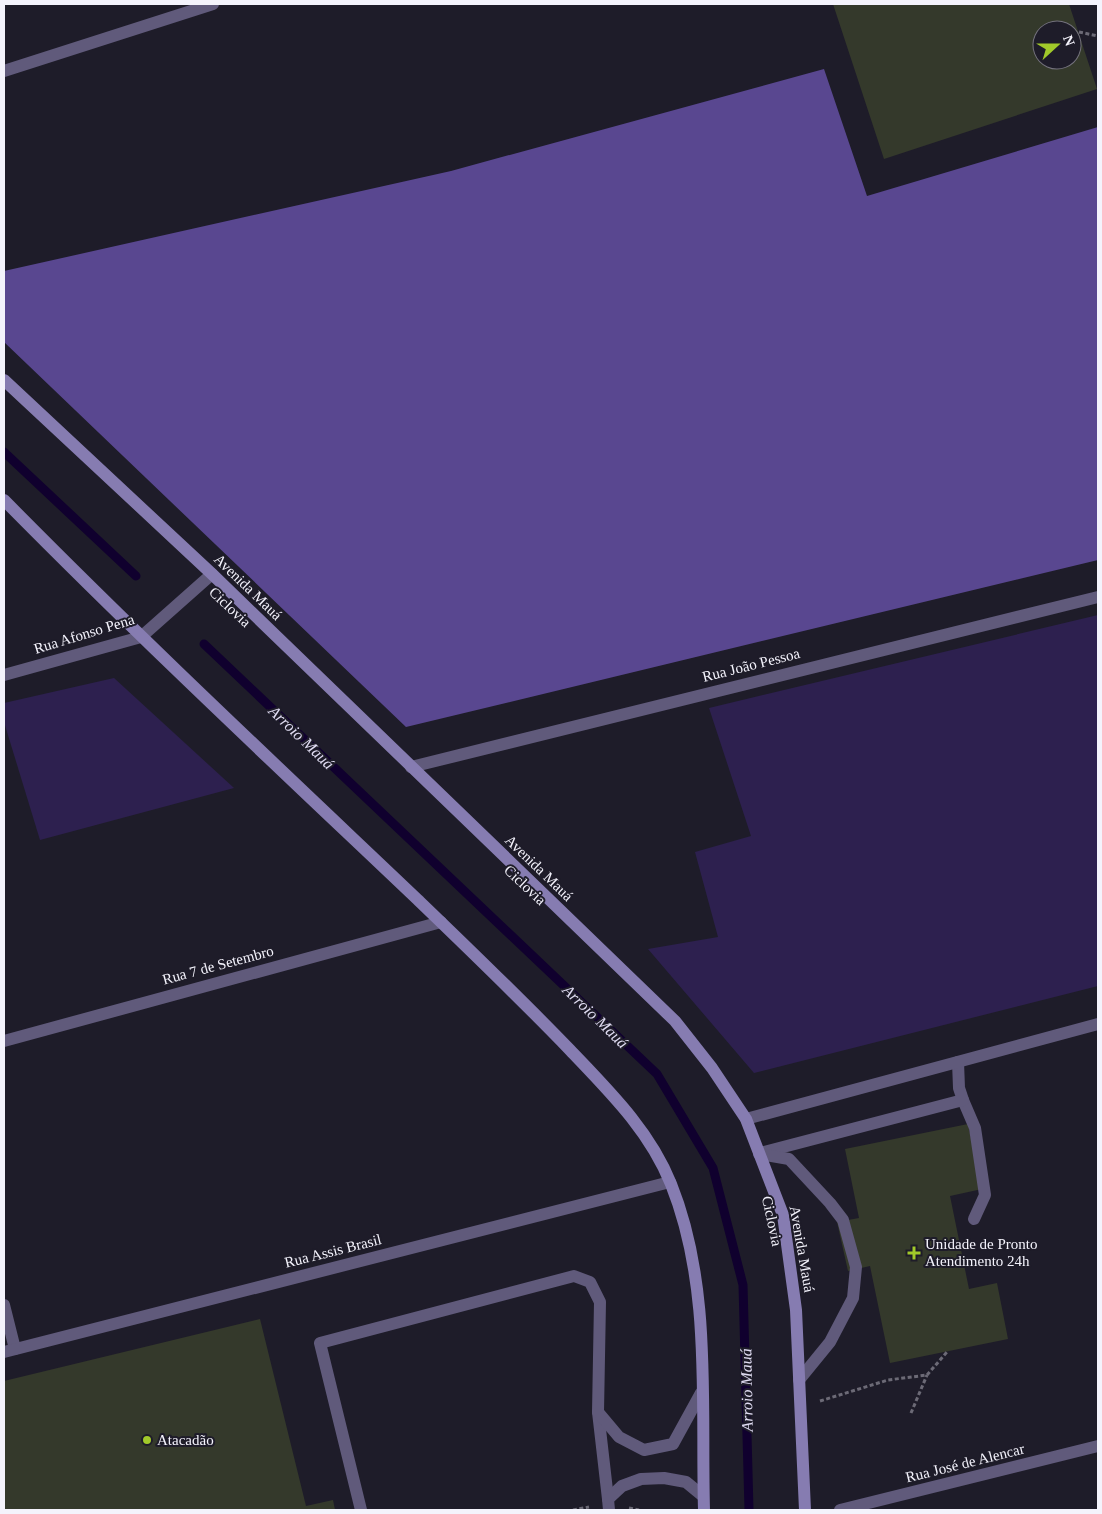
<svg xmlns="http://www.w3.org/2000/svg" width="1102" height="1514" viewBox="0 0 1102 1514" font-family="Georgia,serif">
<rect width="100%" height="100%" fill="#1e1c29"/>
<g fill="#2d204f">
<path d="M1098,615v371l-344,87 -106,-124 70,-12 -23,-85 56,-16 -42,-128z"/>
<path d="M114,678l120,110 -194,52 -36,-118v-19z"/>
</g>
<path fill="#594790" d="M824,69l43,127 231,-69v433l-692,167 -402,-385v-71l447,-100z"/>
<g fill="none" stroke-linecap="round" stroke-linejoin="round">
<g stroke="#10002e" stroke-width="9">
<path d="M4,452l132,124"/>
<path d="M204,644l453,430 56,94 30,117 6,225"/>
</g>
</g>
<g fill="#34392b" fill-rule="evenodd">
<path d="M833,4h236l28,85 -213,70zM1042,30h30v30h-30z"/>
<path d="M968,1124l14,65 -32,7 19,93 28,-6 11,56 -118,24 -20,-97 -22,5 -11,-49 22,-4 -14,-69z"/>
<path d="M260,1319l46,187 27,-6 2,10h-331v-129z"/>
</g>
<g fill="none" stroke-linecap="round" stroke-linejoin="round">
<g stroke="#6c6a76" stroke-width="3" stroke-dasharray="4 2.5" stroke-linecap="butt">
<path d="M1079,32l19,4"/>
<path d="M820,1401l68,-21 39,-5 20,-23"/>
<path d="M911,1413l16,-38"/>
<path d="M629,1508l10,2"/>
<path d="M573,1510l16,-3"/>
</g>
<g stroke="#605a7b" stroke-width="12">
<path d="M963,1100l12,28 10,67 -11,24"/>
<path d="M764,1152l199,-52 -4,-12 -1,-26"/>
<path d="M759,1154l30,5 41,44 13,17 13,47 -3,31 -23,44 -31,38"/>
<path d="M598,1412l10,87"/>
<path d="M361,1510l-41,-167 254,-67 16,6 10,20 -2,110 21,25 25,13 29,-6 28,-51"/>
<path d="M609,1510l-1,-11 14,-13 19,-7 23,-1 22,4 17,14"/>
</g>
<g stroke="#605a7b" stroke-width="12">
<path d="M4,71l209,-67"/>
<path d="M4,675l137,-38 71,-63"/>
<path d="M411,767l687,-170"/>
<path d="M4,1041l437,-119"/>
<path d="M746,1119l352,-95"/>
<path d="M4,1305l11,44"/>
<path d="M4,1352l666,-170"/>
<path d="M840,1510l258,-64"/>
</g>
<g stroke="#867cb1" stroke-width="12">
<path d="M4,380l208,194 463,447 37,47 34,51 37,96 13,95 9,200"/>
<path d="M4,500c135,137 275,268 414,400 52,50 103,99 152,150 39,41 80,81 101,134 41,102 30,218 33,326"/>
</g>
</g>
<g fill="#a1c92a" stroke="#1e1c29" stroke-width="2">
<path d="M911.5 1245.5h5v5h5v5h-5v5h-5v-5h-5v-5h5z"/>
<circle cx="147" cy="1440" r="5"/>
</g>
<g text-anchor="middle" stroke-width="4" stroke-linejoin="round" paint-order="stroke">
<g font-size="15" fill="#f4f3fc" stroke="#1e1c29">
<text transform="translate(248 587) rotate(44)" y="5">Avenida Mauá</text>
<text transform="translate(230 607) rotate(43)" y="5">Ciclovia</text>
<text transform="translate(84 634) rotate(-17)" y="5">Rua Afonso Pena</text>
<text transform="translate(751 665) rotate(-14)" y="5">Rua João Pessoa</text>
<text transform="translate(539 868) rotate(44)" y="5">Avenida Mauá</text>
<text transform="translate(525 885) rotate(43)" y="5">Ciclovia</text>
<text transform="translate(218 965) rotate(-15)" y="5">Rua 7 de Setembro</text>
<text transform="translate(772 1221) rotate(78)" y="5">Ciclovia</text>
<text transform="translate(802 1249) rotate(80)" y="5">Avenida Mauá</text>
<text transform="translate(333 1251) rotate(-14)" y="5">Rua Assis Brasil</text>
<text transform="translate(965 1463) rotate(-14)" y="5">Rua José de Alencar</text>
</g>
<g font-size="15" fill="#f4f3fc" stroke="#1e1c29" text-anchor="start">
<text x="925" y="1249">Unidade de Pronto<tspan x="925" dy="17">Atendimento 24h</tspan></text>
<text x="157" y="1445">Atacadão</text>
</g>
<g font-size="16" font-style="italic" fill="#e0dcf2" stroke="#1e1c29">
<text transform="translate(302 737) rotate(44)" y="6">Arroio Mauá</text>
<text transform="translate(596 1016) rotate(44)" y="6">Arroio Mauá</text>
<text transform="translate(746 1390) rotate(-91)" y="6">Arroio Mauá</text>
</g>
</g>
<rect width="1102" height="1514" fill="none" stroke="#f4f3fc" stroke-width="10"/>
<g transform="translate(1057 45) rotate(69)"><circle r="24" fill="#1e1c29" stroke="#74727d"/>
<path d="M0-4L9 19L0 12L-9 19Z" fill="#a1c92a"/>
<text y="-8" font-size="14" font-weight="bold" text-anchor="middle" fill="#f4f3fc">N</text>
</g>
</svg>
